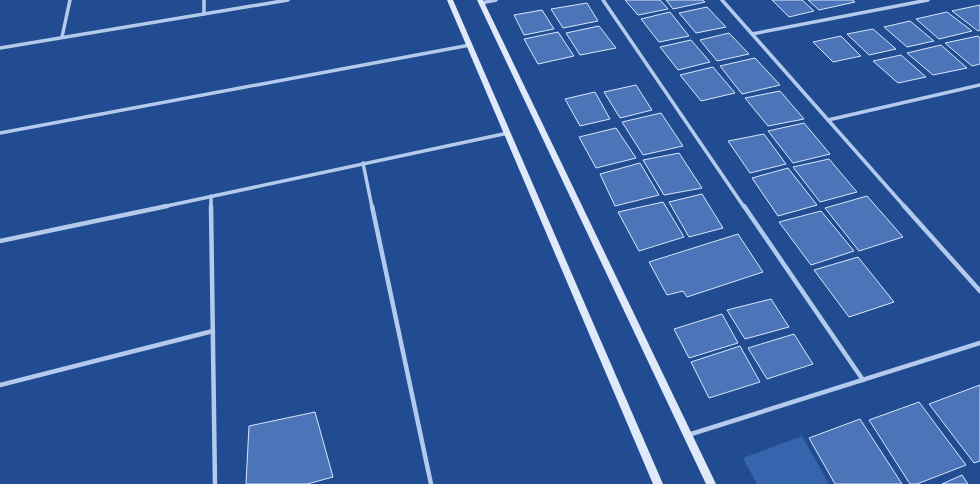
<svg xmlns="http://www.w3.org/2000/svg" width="980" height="484" viewBox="0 0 980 484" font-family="'Roboto Condensed',sans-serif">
<rect width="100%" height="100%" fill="#224c91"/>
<path fill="#3665ae" d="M802,436l27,48h-72l-14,-26z"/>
<g fill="#4b75b8" stroke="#d9e6f9">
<path d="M625,0h35l8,9 -30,6z"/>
<path d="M666,0h37l2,2 -32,7z"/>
<path d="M772,0h30l12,11 -25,6z"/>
<path d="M808,0h45l2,2 -36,8z"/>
<path d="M587,3l11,18 -35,7 -12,-19z"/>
<path d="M980,5v25l-2,1 -26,-20z"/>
<path d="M707,7l19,20 -30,6 -17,-20z"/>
<path d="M542,10l12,19 -30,6 -10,-20z"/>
<path d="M670,12l19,24 -30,6 -18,-23z"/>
<path d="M947,12l25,19 -33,8 -23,-20z"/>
<path d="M910,21l24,20 -27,6 -23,-20z"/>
<path d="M599,26l17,22 -36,7 -14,-22z"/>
<path d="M873,29l23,20 -27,6 -22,-21z"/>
<path d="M558,32l16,24 -36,8 -14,-25z"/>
<path d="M729,33l20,21 -32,7 -17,-21z"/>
<path d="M841,36l20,20 -28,6 -20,-20z"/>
<path d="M978,36l2,2v26l-8,2 -27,-23z"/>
<path d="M691,40l19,22 -32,8 -18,-23z"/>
<path d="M941,45l26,23 -34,7 -26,-22z"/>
<path d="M901,55l25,22 -28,6 -25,-22z"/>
<path d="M755,58l25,27 -38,9 -22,-28z"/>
<path d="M713,67l22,26 -34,8 -21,-26z"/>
<path d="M636,85l16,25 -32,8 -16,-26z"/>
<path d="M780,91l24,28 -36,7 -23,-28z"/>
<path d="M595,92l15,27 -30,7 -15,-27z"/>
<path d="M661,113l22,33 -40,9 -21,-33z"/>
<path d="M804,123l26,31 -37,9 -25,-32z"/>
<path d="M616,128l20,30 -40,10 -17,-31z"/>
<path d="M764,134l22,30 -36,9 -22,-32z"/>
<path d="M679,153l23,35 -38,7 -21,-35z"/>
<path d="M829,159l28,33 -37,10 -27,-35z"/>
<path d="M640,163l19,32 -44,11 -15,-32z"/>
<path d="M788,168l29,37 -39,11 -26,-38z"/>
<path d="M702,194l21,34 -34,9 -20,-35z"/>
<path d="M867,196l36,41 -44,14 -34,-43z"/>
<path d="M663,202l21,35 -45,14 -21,-39z"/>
<path d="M821,211l33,40 -43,14 -32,-43z"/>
<path d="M738,234l25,38 -76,25 -4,-6 -16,4 -18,-33z"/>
<path d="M858,257l36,45 -45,15 -35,-47z"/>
<path d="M771,299l18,28 -44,12 -18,-29z"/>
<path d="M722,314l16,29 -49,15 -15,-29z"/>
<path d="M794,334l19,30 -46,15 -19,-31z"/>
<path d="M740,346l20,36 -51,16 -18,-36z"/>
<path d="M980,385v76l-6,2 -45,-59z"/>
<path d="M919,402l47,63 -49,19h-7l-41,-64z"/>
<path d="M315,412l18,65 -26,7h-61l3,-58z"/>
<path d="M860,419l42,65h-67l-26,-46z"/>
<path d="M962,475l6,9h-26z"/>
</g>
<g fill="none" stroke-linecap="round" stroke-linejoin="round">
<g stroke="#b3caed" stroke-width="3.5">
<path d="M204,0v14"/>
<path d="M603,0l141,207"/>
<path d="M722,0l183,207"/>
<path d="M481,3l15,-3"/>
<path d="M752,34l176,-34"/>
<path d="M62,37l8,-37"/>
<path d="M0,48l288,-48"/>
<path d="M828,120l152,-35"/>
<path d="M0,133l470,-88"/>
<path d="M363,163l9,44"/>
<path d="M211,196v11"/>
<path d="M162,207l346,-74"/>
</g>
<g stroke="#b3caed" stroke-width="4.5">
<path d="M211,206l4,278"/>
<path d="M372,206l59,278"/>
<path d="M744,206l119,174"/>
<path d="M904,206l76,85"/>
<path d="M0,241l167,-35"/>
<path d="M0,385l213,-54"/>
<path d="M688,435l292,-92"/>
</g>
<g fill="#dfe9fa" fill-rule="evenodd">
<path d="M447,0h6l210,484h-10z"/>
<path d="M477,0h6l233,484h-10z"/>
</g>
</g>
</svg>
